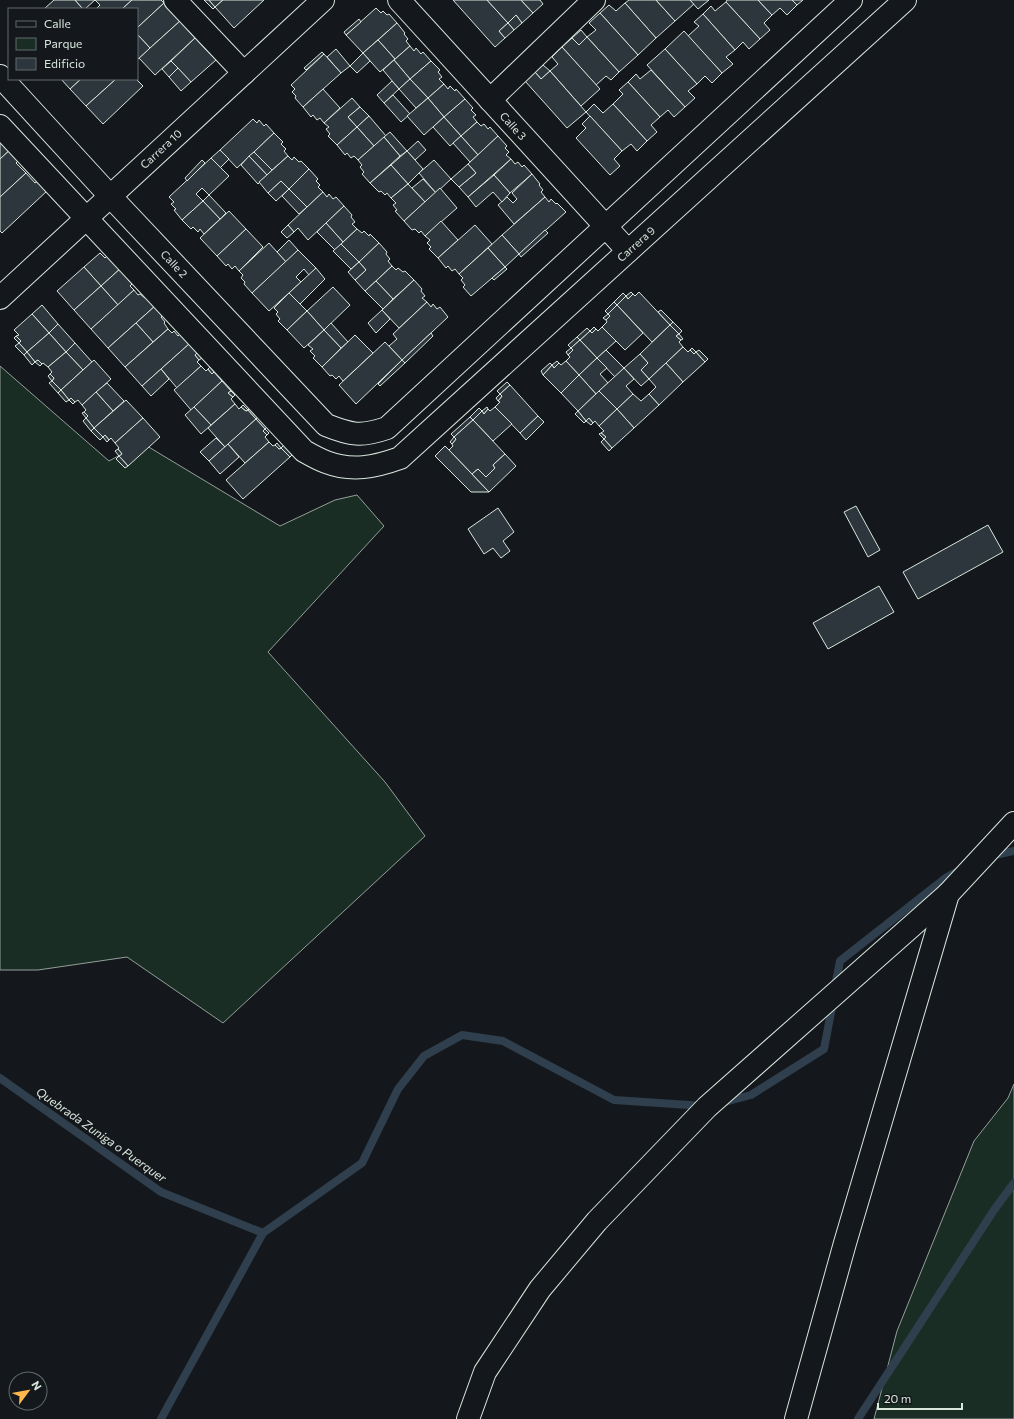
<svg xmlns="http://www.w3.org/2000/svg" width="1014" height="1419" viewBox="0 0 1014 1419" font-family="Commissioner,sans-serif">
<rect width="100%" height="100%" fill="#14181c"/>
<g fill="#1a2d24" stroke="#939e99">
<path d="M0,366l109,95 33,-18 138,83 55,-26 22,-5 27,31 -116,126 117,130 40,54 -202,187 -96,-66 -89,13h-38z"/>
<path d="M1014,1084v335h-140l23,-88 77,-190 34,-43z"/>
</g>
<g fill="none" stroke-linecap="round" stroke-linejoin="round">
<g stroke="#2f3f4d" stroke-width="8">
<path d="M990,856l24,-5"/>
<path d="M835,986l5,-25 107,-84 13,-7"/>
<path d="M0,1078l161,114 102,41 99,-70 36,-74 26,-33 38,-21 41,6 111,59 90,6"/>
<path d="M721,1103l30,-8 73,-46 9,-47"/>
<path d="M161,1419l102,-186"/>
<path d="M858,1419l136,-209 20,-27"/>
</g>
</g>
<g fill="#2c363c" stroke="#d8e6dc">
<path d="M54,0h21l8,9h-39z"/>
<path d="M75,0h20l-10,9h-2z"/>
<path d="M95,0h37l-10,9h-26l4,-4z"/>
<path d="M132,0h29l3,3 -27,25v-19h-15z"/>
<path d="M204,0h5l6,7 -2,2z"/>
<path d="M209,0h14l-8,7z"/>
<path d="M223,0h41l-30,28 -19,-21z"/>
<path d="M453,0h34l21,23 -9,8 6,7 -10,9z"/>
<path d="M487,0h34l12,13 -11,10 -6,-8 -8,8z"/>
<path d="M521,0h19l3,4 -10,9z"/>
<path d="M629,0h27l19,21 -19,17 -31,-35z"/>
<path d="M656,0h34l4,4 -19,17z"/>
<path d="M690,0h19l-11,9z"/>
<path d="M727,0h31l14,15 -8,8 6,7 -10,9 -34,-37z"/>
<path d="M758,0h34l5,5 -10,10 -7,-7 -8,7z"/>
<path d="M792,0h11l-6,5z"/>
<path d="M726,2l34,37 -11,10 -6,-7 -8,8 -32,-36 8,-8 4,5z"/>
<path d="M164,3l16,18 -30,27 -13,-14v-6z"/>
<path d="M625,3l31,35 -18,17 -38,-42 9,-8 7,6z"/>
<path d="M376,8l5,5 2,-2 4,4 2,-1 8,9 -34,30 -17,-18z"/>
<path d="M600,13l38,42 -19,17 -32,-35 9,-7 -7,-7z"/>
<path d="M703,14l32,36 -9,7 7,7 -11,9 -34,-37 11,-10 -5,-4z"/>
<path d="M516,15l6,8 -8,7 -6,-7z"/>
<path d="M359,19l2,3 -15,13 -2,-3z"/>
<path d="M180,21l15,17 -40,37 -16,-17z"/>
<path d="M397,23l8,10 -1,1 4,5 -2,2 4,5 -15,13 -17,-19z"/>
<path d="M508,23l6,7 -9,8 -6,-7z"/>
<path d="M581,30l6,7 -8,8 -7,-7z"/>
<path d="M684,31l38,42 -10,10 -7,-7 -8,8 -32,-35z"/>
<path d="M137,34l13,14 -13,12z"/>
<path d="M587,37l32,35 -8,8 -5,-4 -10,9 -34,-38 10,-9 7,7z"/>
<path d="M195,38l21,22 -25,22 -20,-21z"/>
<path d="M378,40l17,19 -15,13 -17,-19z"/>
<path d="M410,46l4,5 2,-3 5,6 2,-2 8,9 -21,18 -16,-19z"/>
<path d="M562,47l38,42 -19,17 -31,-35 8,-7 -6,-7z"/>
<path d="M336,49l14,17 -9,7 -14,-16z"/>
<path d="M665,49l32,35 -9,7 7,7 -10,9 -38,-42z"/>
<path d="M322,52l2,2 -18,16 -2,-2z"/>
<path d="M363,53l7,8 -13,12 -7,-7z"/>
<path d="M324,54l17,19 -38,34 -8,-9 1,-2 -4,-4 3,-3 -4,-4z"/>
<path d="M394,60l16,19 -11,10 -16,-19z"/>
<path d="M171,61l7,7 -9,9 -7,-8z"/>
<path d="M431,61l9,9 -2,2 4,5 -3,2 5,5 -16,14 -18,-19z"/>
<path d="M543,65l7,6 -9,8 -6,-7z"/>
<path d="M178,68l13,14 -10,9 -12,-14z"/>
<path d="M651,70l34,37 -11,10 -6,-7 -8,7 -32,-35 8,-8 4,5z"/>
<path d="M550,71l36,41 -19,16 -42,-47 10,-9 6,7z"/>
<path d="M61,79h20l-11,10z"/>
<path d="M81,79h35l-30,27 -16,-17z"/>
<path d="M116,79h20l7,7 -40,38 -17,-18z"/>
<path d="M410,79l18,19 -12,10 -17,-19z"/>
<path d="M392,81l7,8 -15,14 -7,-8z"/>
<path d="M628,82l32,35 -9,8 6,7 -10,9 -34,-37 10,-10 -4,-4z"/>
<path d="M444,84l4,5 2,-3 5,5 1,-2 9,10 -21,18 -16,-19z"/>
<path d="M323,89l17,19 -16,15 -4,-5 -3,2 -4,-5 -2,2 -8,-10z"/>
<path d="M393,95l17,19 -9,8 -17,-19z"/>
<path d="M352,98l8,9 -12,10 9,10 -20,18 -9,-9 2,-2 -4,-5 3,-2 -5,-4z"/>
<path d="M428,98l16,19 -20,18 -17,-19z"/>
<path d="M465,99l8,9 -2,2 5,5 -3,2 4,5 -16,14 -17,-19z"/>
<path d="M594,104l9,9 10,-9 34,37 -10,10 -6,-7 -9,7 -36,-39z"/>
<path d="M360,107l9,9 -12,11 -9,-10z"/>
<path d="M369,116l17,20 -12,10 -17,-19z"/>
<path d="M590,116l32,35 -8,8 6,7 -10,9 -34,-37 10,-10 -4,-4z"/>
<path d="M444,117l17,19 -11,10 -17,-19z"/>
<path d="M253,119l4,4 2,-3 5,6 2,-2 8,9 -37,35 -17,-18z"/>
<path d="M477,122l4,4 3,-2 4,5 2,-2 8,9 -20,19 -17,-19z"/>
<path d="M357,127l17,19 -16,14 -4,-4 -3,2 -4,-5 -2,2 -8,-10z"/>
<path d="M390,132l17,19 -7,5 -16,-19z"/>
<path d="M274,133l9,9 -2,2 5,5 -2,2 4,5 -16,14 -18,-18z"/>
<path d="M461,136l17,19 -8,7 -17,-19z"/>
<path d="M498,136l9,10 -2,2 4,4 -3,3 5,4 -43,38 -9,-10 17,-14 -8,-9z"/>
<path d="M384,137l16,19 -30,27 -8,-9 2,-2 -4,-5 2,-2 -4,-5z"/>
<path d="M0,140l11,9 -11,10z"/>
<path d="M418,141l8,9 -11,10 -8,-9z"/>
<path d="M11,149l9,10 -4,4 10,10 -26,24v-38z"/>
<path d="M220,150l9,9 -9,9 -9,-10z"/>
<path d="M407,151l16,18 -15,15 -17,-19z"/>
<path d="M254,152l18,18 -5,5 -18,-19z"/>
<path d="M249,156l18,19 -9,9 -17,-19z"/>
<path d="M288,156l4,4 2,-3 5,5 2,-1 8,8 -20,20 -8,-8 -13,12 -9,-11z"/>
<path d="M211,158l18,18 -20,19 -7,-7 -6,6 7,7 -21,19 -8,-10 2,-1 -5,-5 3,-2 -5,-5z"/>
<path d="M511,159l4,5 3,-2 4,5 2,-2 8,9 -22,19 -16,-18z"/>
<path d="M202,160l3,3 -18,18 -2,-3z"/>
<path d="M434,160l17,19 -15,14 -17,-20z"/>
<path d="M468,164l8,9 -17,14 -8,-8z"/>
<path d="M391,165l17,19 -17,14 -4,-5 -2,2 -4,-4 -2,1 -9,-9z"/>
<path d="M309,169l9,10 -2,2 4,4 -2,2 5,5 -16,15 -18,-18z"/>
<path d="M26,173l9,10 4,-3 9,10 -46,43 -2,-2v-34z"/>
<path d="M532,174l8,10 -1,1 4,5 -2,2 4,5 -31,27 -16,-19 9,-8 6,6 4,-4 -5,-6z"/>
<path d="M494,175l16,18 -8,9 -9,-10 -17,15 -8,-10z"/>
<path d="M423,179l13,14 -11,9 -13,-14z"/>
<path d="M281,181l8,8 -13,12 -8,-8z"/>
<path d="M408,184l17,18 -21,19 -9,-10 2,-1 -4,-5 3,-2 -5,-5z"/>
<path d="M440,188l17,20 -32,28 -4,-5 -2,2 -4,-4 -3,1 -8,-9z"/>
<path d="M289,189l18,18 -8,7 -17,-18z"/>
<path d="M323,192l4,5 2,-3 4,5 3,-2 8,9 -36,34 -10,-12 -4,4 -6,-7z"/>
<path d="M209,195l17,18 -6,6 -17,-18z"/>
<path d="M545,197l4,5 2,-3 5,5 1,-1 9,9 -47,42 -17,-19z"/>
<path d="M203,201l17,18 -16,15 -4,-5 -2,3 -5,-5 -2,2 -9,-9z"/>
<path d="M344,206l8,9 -1,2 4,5 -3,2 5,5 -14,13 -17,-19z"/>
<path d="M229,211l17,18 -29,27 -17,-18z"/>
<path d="M441,221l17,19 -20,18 -9,-9 2,-2 -4,-4 3,-3 -5,-4z"/>
<path d="M326,223l17,19 -8,8 -18,-18z"/>
<path d="M288,225l6,7 -7,6 -6,-6z"/>
<path d="M475,225l17,19 -33,30 -4,-5 -3,2 -4,-5 -2,2 -8,-10z"/>
<path d="M246,229l17,18 -24,24 -4,-5 -3,3 -4,-5 -2,2 -9,-10z"/>
<path d="M357,229l5,4 2,-2 5,5 1,-2 9,9 -20,19 -18,-18z"/>
<path d="M545,230l3,3 -27,24 -2,-3z"/>
<path d="M502,235l17,19 -14,13 -17,-19z"/>
<path d="M289,240l9,10 -12,12 -9,-10z"/>
<path d="M269,243l17,19 -34,31 -8,-9 1,-2 -4,-4 2,-3 -4,-4z"/>
<path d="M379,243l8,9 -1,2 4,5 -2,2 4,5 -27,25 -10,-11 11,-10 -7,-8z"/>
<path d="M341,244l18,18 -8,7 -18,-18z"/>
<path d="M488,248l17,19 -34,29 -8,-9 2,-2 -4,-5 2,-2 -4,-4z"/>
<path d="M298,250l18,18 -7,7 -5,-6 -8,8 5,5 -32,29 -17,-18z"/>
<path d="M100,253l5,5 2,-2 4,5 2,-3 8,10 -20,18 -17,-19z"/>
<path d="M359,262l7,8 -11,10 -7,-8z"/>
<path d="M392,266l4,4 2,-2 5,4 2,-1 9,9 -21,19 -17,-18z"/>
<path d="M84,267l17,19 -27,24 -17,-19z"/>
<path d="M505,267l2,2 -13,11 -2,-2z"/>
<path d="M121,268l9,9 -2,3 4,4 -2,2 4,4 -16,15 -17,-19z"/>
<path d="M316,268l9,11 -25,25 -11,-11z"/>
<path d="M414,280l8,9 -1,2 4,5 -3,2 5,4 -28,26 -17,-18z"/>
<path d="M376,281l17,18 -10,10 -18,-18z"/>
<path d="M101,286l17,19 -27,24 -17,-19z"/>
<path d="M333,287l17,18 -26,25 -17,-19z"/>
<path d="M134,290l4,5 2,-1 5,4 2,-2 8,10 -47,42 -17,-19z"/>
<path d="M631,292l2,2 -5,5 -2,-3z"/>
<path d="M639,292l31,33 -18,17 -35,-37 9,-9 2,3 5,-5 2,2z"/>
<path d="M289,293l18,18 -20,19 -9,-9 2,-2 -4,-5 2,-2 -4,-4z"/>
<path d="M623,293l3,3 -9,9 -3,-3z"/>
<path d="M427,302l4,5 2,-3 4,5 3,-2 8,10 -46,43 -13,-14 8,-7 -4,-5z"/>
<path d="M614,302l3,3 -9,9 -3,-3z"/>
<path d="M42,305l16,19 -9,9 -17,-19z"/>
<path d="M617,305l26,28 -18,17 -23,-23 5,-5 -1,-2 4,-4 -2,-2z"/>
<path d="M155,306l9,9 -3,2 4,5 -1,1 4,6 -15,13 -17,-19z"/>
<path d="M382,310l8,9 -14,14 -8,-10z"/>
<path d="M661,310l12,12 -3,3 -12,-13z"/>
<path d="M307,311l17,19 -20,18 -17,-18z"/>
<path d="M32,314l17,19 -22,19 -8,-9 2,-2 -5,-5 3,-1 -5,-5z"/>
<path d="M608,314l2,2 -4,4 -3,-2z"/>
<path d="M673,322l9,9 -3,3 -9,-9z"/>
<path d="M136,323l17,19 -28,25 -17,-19z"/>
<path d="M331,323l17,19 -7,6 -17,-18z"/>
<path d="M58,324l17,19 -9,9 -17,-19z"/>
<path d="M670,325l9,9 -3,2 5,4 -2,2 4,5 -34,32 -8,-9 7,-7 -8,-9z"/>
<path d="M594,327l2,2 -4,4 -2,-2z"/>
<path d="M602,327l14,14 -19,17 -17,-18 10,-9 2,2 4,-4 2,2z"/>
<path d="M587,328l3,3 -10,9 -3,-3z"/>
<path d="M168,329l4,4 2,-2 4,5 2,-2 9,10 -47,42 -17,-19z"/>
<path d="M324,330l17,18 -19,19 -9,-9 2,-2 -5,-5 3,-2 -5,-4z"/>
<path d="M49,333l17,19 -18,15 -5,-4 -1,1 -4,-4 -3,2 -8,-10z"/>
<path d="M431,333l2,3 -28,27 -3,-3z"/>
<path d="M679,334l4,5 -2,1 -5,-4z"/>
<path d="M355,335l18,18 -30,28 -4,-5 -3,3 -4,-4 -2,1 -8,-9z"/>
<path d="M16,336l5,5 -2,2 -5,-5z"/>
<path d="M577,337l3,3 -9,8 -3,-3z"/>
<path d="M580,340l17,18 -18,17 -13,-14 4,-4 -2,-2 5,-5 -2,-2z"/>
<path d="M385,342l17,18 -46,44 -17,-19z"/>
<path d="M19,343l8,9 -3,3 -9,-9z"/>
<path d="M75,343l17,19 -9,8 -17,-18z"/>
<path d="M189,344l8,9 -2,2 4,5 -2,2 4,4 -24,22 -16,-19z"/>
<path d="M683,347l5,5 2,-2 4,4 2,-2 9,10 -22,20 -17,-19z"/>
<path d="M571,348l2,2 -5,5 -2,-3z"/>
<path d="M692,348l4,4 -2,2 -4,-4z"/>
<path d="M606,350l18,18 -9,9 -18,-19z"/>
<path d="M699,350l9,9 -3,3 -9,-10z"/>
<path d="M27,352l8,10 -3,3 -8,-10z"/>
<path d="M66,352l17,18 -22,20 -9,-9 2,-3 -4,-4 2,-2 -4,-5z"/>
<path d="M197,353l5,5 -3,2 -4,-5z"/>
<path d="M640,354l8,9 -7,7 8,9 -8,7 -17,-18z"/>
<path d="M597,358l10,10 -7,6 8,9 -12,11 -17,-19z"/>
<path d="M38,360l4,4 -2,2 -5,-4z"/>
<path d="M94,360l17,19 -29,26 -4,-5 -3,2 -4,-4 -2,2 -8,-10z"/>
<path d="M402,360l3,3 -25,23 -2,-2z"/>
<path d="M557,361l2,2 -5,5 -2,-3z"/>
<path d="M566,361l13,14 -18,18 -18,-18 9,-10 2,3 5,-5 2,2z"/>
<path d="M550,363l2,2 -9,10 -2,-4z"/>
<path d="M666,363l17,19 -24,23 -10,-11 7,-7 -7,-8z"/>
<path d="M201,366l5,5 2,-2 4,5 2,-2 8,9 -31,29 -17,-20z"/>
<path d="M210,367l4,5 -2,2 -4,-5z"/>
<path d="M624,368l10,11 -8,7 7,8 -16,15 -18,-18z"/>
<path d="M161,369l8,10 -18,17 -9,-10z"/>
<path d="M50,374l4,4 -2,3 -4,-5z"/>
<path d="M579,375l17,19 -18,17 -17,-18z"/>
<path d="M52,381l9,9 -3,3 -9,-10z"/>
<path d="M222,381l9,10 -3,2 5,4 -2,2 4,5 -24,21 -17,-18z"/>
<path d="M507,382l3,3 -10,9 -3,-3z"/>
<path d="M107,383l17,18 -11,10 -17,-19z"/>
<path d="M510,385l28,31 -18,17 -25,-26 5,-5 -2,-1 4,-5 -2,-2z"/>
<path d="M61,390l8,10 -3,2 -8,-9z"/>
<path d="M231,391l4,4 -2,2 -5,-4z"/>
<path d="M599,391l18,18 -18,17 -4,-5 -2,2 -4,-5 -3,3 -8,-10z"/>
<path d="M96,392l17,19 -19,17 -8,-10 2,-2 -4,-4 2,-2 -4,-5z"/>
<path d="M500,394l2,2 -4,5 -2,-3z"/>
<path d="M633,394l8,7 8,-7 10,11 -25,23 -17,-19z"/>
<path d="M71,398l4,4 -2,2 -4,-4z"/>
<path d="M126,400l17,18 -28,25 -4,-5 -2,2 -4,-5 -2,2 -9,-9z"/>
<path d="M235,404l4,5 2,-2 5,4 2,-1 8,9 -31,28 -17,-19z"/>
<path d="M243,405l5,5 -2,1 -5,-4z"/>
<path d="M194,407l17,18 -10,9 -16,-19z"/>
<path d="M251,407l8,9 -3,3 -8,-9z"/>
<path d="M487,407l1,2 -4,5 -2,-3z"/>
<path d="M495,407l17,17 -19,17 -20,-21 9,-9 2,3 4,-5 2,2z"/>
<path d="M479,408l3,3 -9,9 -3,-3z"/>
<path d="M617,409l17,19 -22,20 -8,-9 2,-2 -5,-4 3,-2 -5,-5z"/>
<path d="M578,411l8,10 -2,2 -9,-9z"/>
<path d="M84,412l4,4 -2,2 -4,-5z"/>
<path d="M259,416l9,10 -3,3 -9,-10z"/>
<path d="M538,416l6,6 -18,18 -6,-7z"/>
<path d="M470,417l3,3 -19,17 -3,-3z"/>
<path d="M86,418l8,10 -3,3 -8,-10z"/>
<path d="M143,418l17,19 -32,29 -9,-10 3,-2 -4,-5 1,-1 -4,-5z"/>
<path d="M589,418l4,5 -2,2 -5,-4z"/>
<path d="M256,419l9,10 -2,2 4,4 -2,2 4,5 -24,21 -17,-19z"/>
<path d="M473,420l32,34 -12,11 2,3 -9,9 -8,-8 -6,5 -23,-24 4,-4 -1,-2 4,-5 -2,-2z"/>
<path d="M94,428l9,9 -3,3 -9,-9z"/>
<path d="M265,429l4,4 -2,2 -4,-4z"/>
<path d="M601,433l5,4 -2,2 -5,-5z"/>
<path d="M105,435l4,5 -2,2 -4,-5z"/>
<path d="M454,437l2,2 -4,5 -2,-2z"/>
<path d="M216,438l9,9 -16,14 -9,-9z"/>
<path d="M604,439l8,9 -3,3 -8,-9z"/>
<path d="M269,442l4,4 2,-1 4,4 2,-1 9,9 -47,42 -17,-19z"/>
<path d="M277,443l4,5 -2,1 -4,-4z"/>
<path d="M228,444l11,13 -19,17 -11,-13z"/>
<path d="M284,445l9,9 -3,3 -9,-9z"/>
<path d="M445,446l4,4 40,42h-18l-36,-36z"/>
<path d="M118,449l4,5 -3,2 -4,-5z"/>
<path d="M505,454l11,12 -27,26 -17,-18 6,-5 8,8 9,-9 -2,-3z"/>
<path d="M119,456l9,10 -3,2 -9,-9z"/>
<path d="M856,506l24,44 -12,7 -24,-45z"/>
<path d="M498,508l16,24 -11,9 7,10 -9,7 -8,-10 -9,6 -16,-25z"/>
<path d="M988,525l15,27 -85,47 -15,-27z"/>
<path d="M879,586l15,26 -66,37 -15,-26z"/>
</g>
<g fill="none" stroke-linecap="round" stroke-linejoin="round">
<g stroke="#d8e6dc" stroke-width="24">
<g id="minor">
<path d="M175,0l69,73"/>
<path d="M399,0l229,251"/>
<path d="M490,100l104,-100"/>
<path d="M0,298l323,-298"/>
<path d="M468,1419l17,-47 55,-83 57,-68 110,-114 241,-213"/>
<path d="M796,1419l49,-176 103,-349 66,-71"/>
</g>
</g>
<g stroke="#d8e6dc" stroke-width="24">
<g id="tertiary">
<path d="M0,76l110,120 216,229c25,10 35,12 61,3l464,-428"/>
<path d="M0,126l304,325c7,4 14,8 22,11 26,10 49,5 74,-4l505,-458"/>
</g>
</g>
<use href="#minor" stroke="#14181c" stroke-width="22"/>
<use href="#tertiary" stroke="#14181c" stroke-width="22"/>
</g>
<g text-anchor="middle" stroke-width="3" stroke-linejoin="round" paint-order="stroke">
<g font-size="11" fill="#d8e6dc" stroke="#14181c">
<text transform="translate(513 126) rotate(48)" y="4">Calle 3</text>
<text transform="translate(161 149) rotate(-43)" y="4">Carrera 10</text>
<text transform="translate(636 244) rotate(-42)" y="4">Carrera 9</text>
<text transform="translate(174 264) rotate(47)" y="4">Calle 2</text>
</g>
<g font-size="12" font-style="italic" fill="#d8e6dc" stroke="#14181c">
<text transform="translate(101 1135) rotate(35)" y="4">Quebrada Zuniga o Puerquer</text>
</g>
</g>
<rect x="8" y="8" width="130" height="72" fill="#14181c" stroke="#626a69"/>
<rect x="16" y="21" width="20" height="6" fill="#14181c" stroke="#626a69"/>
<text x="44" y="28" font-size="12" fill="#d8e6dc">Calle</text>
<rect x="16" y="38" width="20" height="12" fill="#1a2d24" stroke="#626a69"/>
<text x="44" y="48" font-size="12" fill="#d8e6dc">Parque</text>
<rect x="16" y="58" width="20" height="12" fill="#2c363c" stroke="#626a69"/>
<text x="44" y="68" font-size="12" fill="#d8e6dc">Edificio</text>
<g transform="translate(28 1391) rotate(58)"><circle r="19" fill="#14181c" stroke="#626a69"/>
<path d="M0-3L7 15L0 10L-7 15Z" fill="#ffb74d"/>
<text y="-6" font-size="11" font-weight="bold" text-anchor="middle" fill="#d8e6dc">N</text>
</g>
<path d="M878 1403v6h84v-6" fill="none" stroke="#d8e6dc" stroke-width="2"/>
<text x="884" y="1403" font-size="12" fill="#d8e6dc" stroke="#14181c" stroke-width="3" paint-order="stroke">20 m</text>
</svg>
